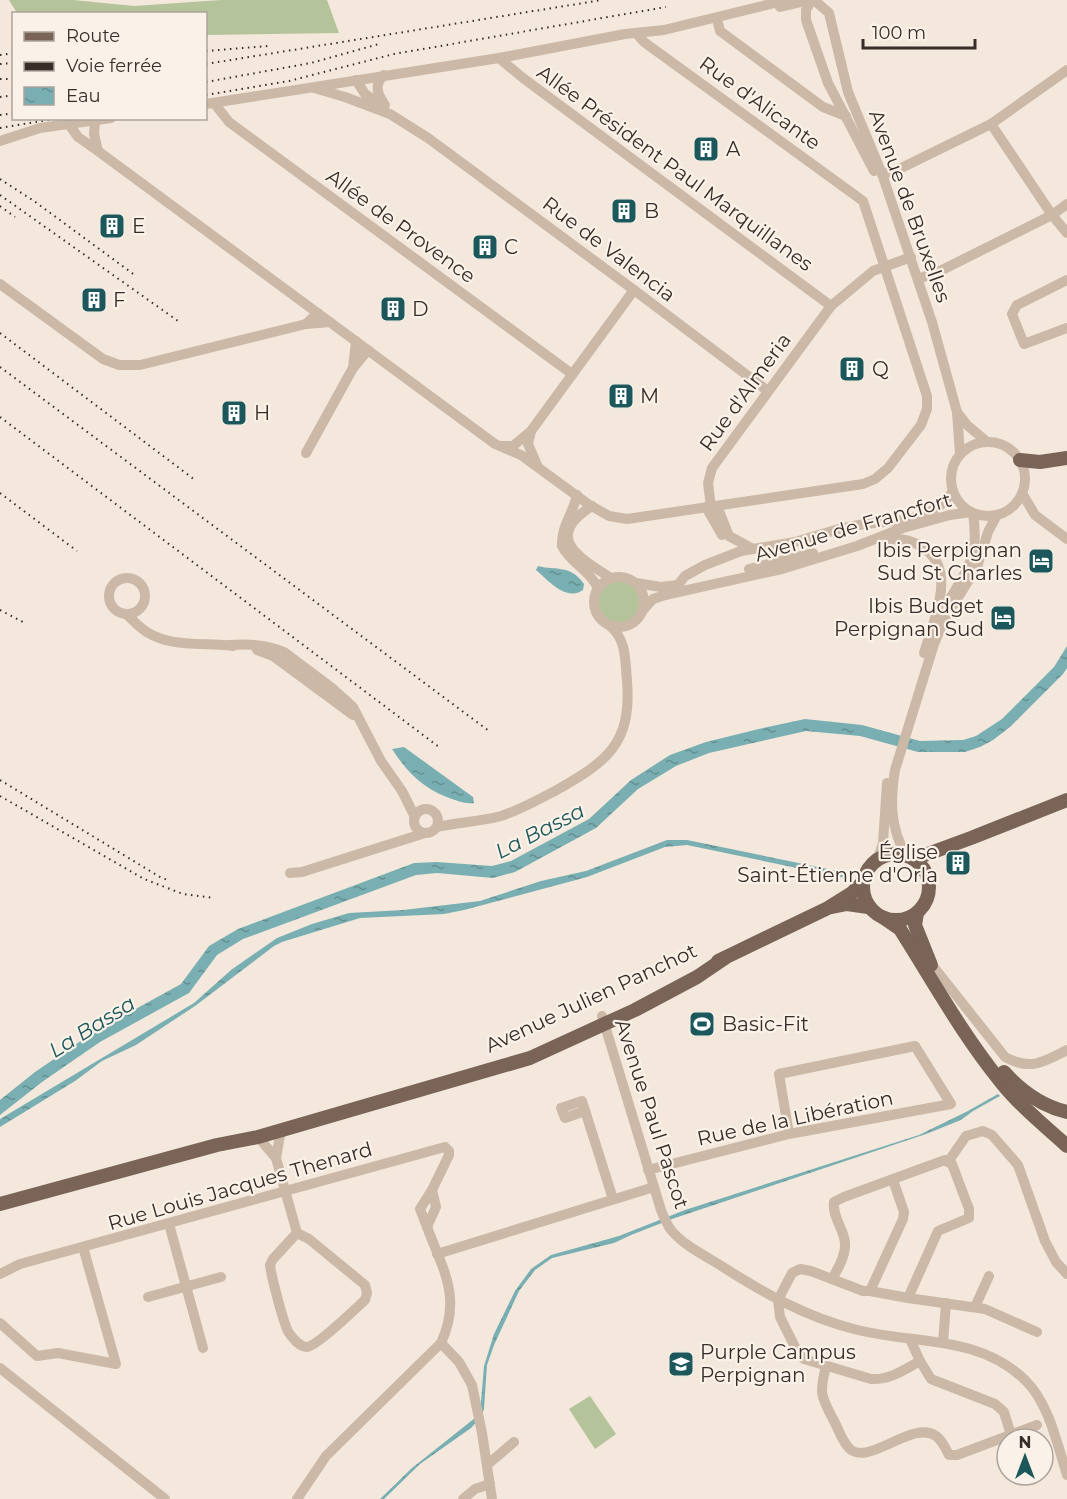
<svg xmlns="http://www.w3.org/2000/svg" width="1067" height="1499" viewBox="0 0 1067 1499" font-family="Montserrat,sans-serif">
<defs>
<pattern id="water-ripples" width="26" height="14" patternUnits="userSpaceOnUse" patternTransform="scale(1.5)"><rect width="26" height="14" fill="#79afb2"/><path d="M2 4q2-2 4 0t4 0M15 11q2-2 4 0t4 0" fill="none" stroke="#648f91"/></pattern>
</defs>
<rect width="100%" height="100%" fill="#f3e8db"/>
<g fill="#b5c39b">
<path d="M9,0h64l61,6 87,-6h106l12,33 -133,2v-21l-189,-1z"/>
<circle cx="619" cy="602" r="21"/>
<path d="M590,1396l26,38 -21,15 -26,-40z"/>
</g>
<g fill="url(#water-ripples)">
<path d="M538,566c19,5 32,-2 46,18l-1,6c-17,12 -35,-10 -47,-20z"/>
<path d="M1067,646v22l-4,6 -53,53 -17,13 -13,7 -15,5h-47l-58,-16 -54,-5 -40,9 -57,13 -33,13 -38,23 -42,39 -81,44 -22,6 -56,-5 -21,2 -173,64 -26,16 -28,38 -89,49 -58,40 -42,33v-15l35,-28 59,-40 87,-48 28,-38 29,-17 176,-66 23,-1 55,4 19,-5 78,-42 42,-39 39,-25 36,-13 57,-14 42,-9 57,6 58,16 43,-1 13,-4 26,-17 52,-52z"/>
<path d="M404,747l69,50 1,6c-7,1 -13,-1 -19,-3 -29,-9 -47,-26 -63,-51z"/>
<path d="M667,840h20l165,34 -2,5 -163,-34 -22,2 -78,30 -123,33 -20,4 -84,4 -78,24 -8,4 -79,60 -59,39 -34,16 -27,20 -75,46v-8l194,-116 37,-33 46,-32 35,-14 37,-11 54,-3 77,-9 61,-20 45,-10z"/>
<path d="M998,1094l2,2 -27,15 -12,9 -35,14 -254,85 -41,16 -17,8 -62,15 -17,12 -16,21 -25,54 -7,20 -3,44 -3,8 -10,11 -51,36 -36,35h-4l32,-31 68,-54 4,-48 10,-32 21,-43 16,-22 20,-14 68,-19 66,-26 234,-75 49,-24z"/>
</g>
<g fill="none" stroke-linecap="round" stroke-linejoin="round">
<g stroke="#ccb8a7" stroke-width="10">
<path d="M812,0l-6,10v10l22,63 46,88"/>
<path d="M814,0l15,13 19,79 34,82 50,148 25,90 3,42"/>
<path d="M780,7l30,-7"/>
<path d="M718,23l2,8 103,76 23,9"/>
<path d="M499,58l24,20 308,228"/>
<path d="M384,75c-11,10 -6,20 1,30"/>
<path d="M356,80l9,14 17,11"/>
<path d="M314,88l31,9 45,17 38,24 206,152 134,101"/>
<path d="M214,103l15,19 343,252"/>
<path d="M206,104l293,-46 126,-24 39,-4 123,-30"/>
<path d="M68,123l10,14 20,14 -4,-17 1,-13"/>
<path d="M991,124l61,91 15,18"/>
<path d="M0,141l40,-13 71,-10"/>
<path d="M98,151l397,293 26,11 67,49 21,12 18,3 236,-35 12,-5 13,-11 33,-43 6,-16v-13l-64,-195 -219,-159 -7,-8"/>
<path d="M882,174l11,-2 98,-48 76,-54"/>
<path d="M918,279l24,-9 110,-55 15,-11"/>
<path d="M1067,280l-50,25 -5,9 12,30 43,-16"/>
<path d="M0,284l103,75 16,6h21l166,-41"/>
<path d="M318,313l-12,11 24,-2"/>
<path d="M356,341l-3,27 15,-18"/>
<path d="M957,412l10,13 19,16"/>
<path d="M531,431l103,-141"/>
<circle cx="988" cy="479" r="37"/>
<path d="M502,446h11l18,-15 -3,13 9,21"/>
<path d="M306,453l47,-85"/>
<path d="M1022,493l13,22 32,24"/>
<path d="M577,495c-4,19 -16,31 -15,51 9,18 26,22 36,42"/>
<path d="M592,506c-49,31 -14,51 19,72"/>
<path d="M717,506l12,30 22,12"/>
<path d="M706,507l16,28"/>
<path d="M711,507l-3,-24 4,-15 119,-162 42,-35 38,-14"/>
<path d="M901,522c24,-9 36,-8 52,-31"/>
<path d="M882,541c15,-3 26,-3 40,6 37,22 11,74 2,106"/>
<path d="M749,569l64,-16"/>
<circle cx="619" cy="602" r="25"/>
<circle cx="127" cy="596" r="18"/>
<path d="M636,583l25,4 17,-2"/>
<path d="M678,585l7,-9 20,-11 36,-14 54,-9 44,-13 25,-5 41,-4"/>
<path d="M948,602c22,-36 31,-47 25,-89"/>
<path d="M644,609l9,-10 12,-4 117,-26 75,-23 46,-18 47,-13 21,-3"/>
<path d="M126,614c5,4 9,9 14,13 25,22 62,15 93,19"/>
<path d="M228,645c20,-1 37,-1 56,7l48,36 21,19 28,54 21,30 13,26"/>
<path d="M257,650l16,6 80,59"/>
<circle cx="426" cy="821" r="12"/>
<path d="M437,827c21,-5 43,-5 64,-11 19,-6 36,-16 54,-25 51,-29 77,-46 72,-110 -2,-20 0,-41 -17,-55"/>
<path d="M906,855c-16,-27 -16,-55 -11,-85l39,-126 11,-26 32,-51 11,-35 9,-17"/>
<path d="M878,859l5,-16 4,-60"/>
<path d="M290,873l12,-1 123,-39"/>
<path d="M929,961l76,96c25,14 39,5 62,-7"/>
<path d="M602,1016l59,194c3,7 6,15 10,20 13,16 35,26 52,37 41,26 83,50 131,62 59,16 124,5 171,51 24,23 32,64 42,95"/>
<path d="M585,1111l-20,7 -4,-10 21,-7 31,98"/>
<path d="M281,1130l-5,28 21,75 12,6 56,46 2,8 -2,7c-10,9 -48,46 -58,47 -8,0 -14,-9 -18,-14 -5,-7 -18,-58 -19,-68l3,-6 24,-26"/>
<path d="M258,1137l18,21"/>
<path d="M948,1162l18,-26 17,-5 9,4 26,30 27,76 11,21 11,12"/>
<path d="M648,1170l141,-36 162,-30 -36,-58 -136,28 10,60"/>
<path d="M169,1224l34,124"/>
<path d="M437,1254l217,-67"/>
<path d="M0,1274l20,-10 425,-117 4,4v4l-17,35 -12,19 7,18 9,-20 -4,-17"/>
<path d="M832,1279c6,-10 14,-24 13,-36 -1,-14 -13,-26 -11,-41l10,-5 101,-37 3,2"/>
<path d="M870,1291l33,-72 1,-7 -11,-32"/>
<path d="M148,1297l73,-20"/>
<path d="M908,1298l30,-67 31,-13v-9l-17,-45 -4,-2"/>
<path d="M975,1307l14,-31"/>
<path d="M0,1323l37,33 21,-3 58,11 -33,-117"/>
<path d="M910,1339l10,22c-16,9 -30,19 -49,18l-67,-20 -6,-6 -18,-36 -2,-17 14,-27 8,-4 11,2 52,20h7l38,7 77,11 52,23"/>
<path d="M441,1343l18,19 13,23 10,48 10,66"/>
<path d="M943,1343l3,-40"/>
<path d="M920,1361l11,18 64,25 9,8 7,23"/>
<path d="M826,1367c-7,25 -5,30 7,52 5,9 9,22 16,29 18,20 64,-29 87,-12 6,4 10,13 13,19h8l80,-30"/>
<path d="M0,1368l165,131"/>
<path d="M487,1465l27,-23"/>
<path d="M297,1499l29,-43 115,-113c21,-46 2,-73 -14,-116"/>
<path d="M463,1499l12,-10 15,-5"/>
</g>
<g stroke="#7a6458" stroke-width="14">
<path d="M1020,460l20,2 27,-4"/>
<circle cx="896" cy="887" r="33"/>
<path d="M914,859l57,-21 96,-38"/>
<path d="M832,907l15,-3 21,3"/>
<path d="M917,913l-2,12 16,40"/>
<path d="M884,918l16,11c33,52 62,105 101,153 19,24 43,43 66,64"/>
<path d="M718,961l110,-53 24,-15 11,-11"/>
<path d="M1004,1072c17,19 38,34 63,40"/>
<path d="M0,1204l217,-59 41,-8 272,-79 105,-48 62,-33 28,-19"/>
</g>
<g stroke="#382d28" stroke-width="2" stroke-dasharray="1.5 4.5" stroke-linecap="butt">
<path d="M206,51l62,-5"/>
<path d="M0,55l14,-2"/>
<path d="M0,64l14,-1"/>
<path d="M206,64l396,-64"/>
<path d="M0,79h14"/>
<path d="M206,82l105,-19 68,-19"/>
<path d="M206,95l83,-14 105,-27 272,-47"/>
<path d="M0,97l14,-2"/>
<path d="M0,115l14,-2"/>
<path d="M0,128l60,-10"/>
<path d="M0,179l34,22 102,75"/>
<path d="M0,195l178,126"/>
<path d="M0,206l15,11"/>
<path d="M0,333l195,147"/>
<path d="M0,367l489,364"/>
<path d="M0,417l439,330"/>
<path d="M0,493l77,58"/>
<path d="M0,610l23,12"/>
<path d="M0,780l160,97 10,4"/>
<path d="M0,796l144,83 39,15 31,4"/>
</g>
</g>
<defs>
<g id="building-square" transform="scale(1.35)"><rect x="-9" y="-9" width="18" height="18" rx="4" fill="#1b575b" stroke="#faf2e8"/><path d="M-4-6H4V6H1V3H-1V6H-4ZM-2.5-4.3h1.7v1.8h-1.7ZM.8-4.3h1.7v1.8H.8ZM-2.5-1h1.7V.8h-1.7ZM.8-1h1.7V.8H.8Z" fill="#fff"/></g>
<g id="hotel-square" transform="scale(1.35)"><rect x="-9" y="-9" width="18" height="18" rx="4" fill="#1b575b" stroke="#faf2e8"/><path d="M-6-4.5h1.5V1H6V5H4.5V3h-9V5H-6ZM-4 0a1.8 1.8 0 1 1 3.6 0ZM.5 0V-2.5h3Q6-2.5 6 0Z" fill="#fff"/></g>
<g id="stadium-square" transform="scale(1.35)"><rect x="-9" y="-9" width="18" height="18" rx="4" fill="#1b575b" stroke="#faf2e8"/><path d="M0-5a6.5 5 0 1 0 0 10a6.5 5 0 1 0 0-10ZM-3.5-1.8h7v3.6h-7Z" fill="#fff"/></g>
<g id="university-square" transform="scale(1.35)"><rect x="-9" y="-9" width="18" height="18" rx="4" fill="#1b575b" stroke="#faf2e8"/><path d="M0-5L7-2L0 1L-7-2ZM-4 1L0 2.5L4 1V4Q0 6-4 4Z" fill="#fff"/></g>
</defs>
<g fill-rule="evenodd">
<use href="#building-square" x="706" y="149"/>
<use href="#building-square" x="624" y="211"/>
<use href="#building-square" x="112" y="226"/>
<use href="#building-square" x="485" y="247"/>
<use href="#building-square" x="94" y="300"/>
<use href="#building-square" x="393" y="309"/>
<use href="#building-square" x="852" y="369"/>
<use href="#building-square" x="621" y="396"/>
<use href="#building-square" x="234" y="413"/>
<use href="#hotel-square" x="1041" y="561"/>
<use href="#hotel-square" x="1003" y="618"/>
<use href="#building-square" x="958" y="863"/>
<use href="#stadium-square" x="702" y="1024"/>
<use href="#university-square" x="681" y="1364"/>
</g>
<g text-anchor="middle" stroke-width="4.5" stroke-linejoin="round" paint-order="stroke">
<g font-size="20" fill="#382d28" stroke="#faf2e8">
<text transform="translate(760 103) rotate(36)" y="7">Rue d'Alicante</text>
<text transform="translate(675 168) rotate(36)" y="7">Allée Président Paul Marquillanes</text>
<text transform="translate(910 206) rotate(70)" y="7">Avenue de Bruxelles</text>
<text transform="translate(401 226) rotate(36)" y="7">Allée de Provence</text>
<text transform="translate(609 249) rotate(37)" y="7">Rue de Valencia</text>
<text transform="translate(745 392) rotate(-54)" y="7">Rue d'Almeria</text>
<text transform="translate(853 527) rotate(-16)" y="7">Avenue de Francfort</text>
<text transform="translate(591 998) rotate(-25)" y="7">Avenue Julien Panchot</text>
<text transform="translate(652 1114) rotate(72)" y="7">Avenue Paul Pascot</text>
<text transform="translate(795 1118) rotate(-12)" y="7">Rue de la Libération</text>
<text transform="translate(240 1186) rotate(-16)" y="7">Rue Louis Jacques Thenard</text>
</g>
<g font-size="20" fill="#382d28" stroke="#faf2e8" text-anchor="start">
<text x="726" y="156">A</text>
<text x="644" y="218">B</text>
<text x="132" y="233">E</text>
<text x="504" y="254">C</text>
<text x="113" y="307">F</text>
<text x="412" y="316">D</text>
<text x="872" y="376">Q</text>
<text x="640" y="403">M</text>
<text x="254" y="420">H</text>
<text x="1022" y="557" text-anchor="end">Ibis Perpignan<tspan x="1022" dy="23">Sud St Charles</tspan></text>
<text x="984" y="613" text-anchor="end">Ibis Budget<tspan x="984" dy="23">Perpignan Sud</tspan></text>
<text x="938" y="859" text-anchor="end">Église<tspan x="938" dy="23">Saint-Étienne d'Orla</tspan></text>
<text x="722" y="1031">Basic-Fit</text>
<text x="700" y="1359">Purple Campus<tspan x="700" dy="23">Perpignan</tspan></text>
</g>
<g font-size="21" font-style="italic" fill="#1b575b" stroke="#faf2e8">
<text transform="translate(540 831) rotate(-27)" y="7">La Bassa</text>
<text transform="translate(92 1027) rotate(-32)" y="7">La Bassa</text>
</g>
</g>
<rect x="12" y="12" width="195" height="108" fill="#faf2e8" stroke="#aca39b" stroke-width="1.5"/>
<rect x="24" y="32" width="30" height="9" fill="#7a6458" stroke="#aca39b" stroke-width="1.5"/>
<text x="66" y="42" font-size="18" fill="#382d28">Route</text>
<rect x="24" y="62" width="30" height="9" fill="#382d28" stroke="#aca39b" stroke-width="1.5"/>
<text x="66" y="72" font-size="18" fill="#382d28">Voie ferrée</text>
<rect x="24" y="87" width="30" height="18" fill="url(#water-ripples)" stroke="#aca39b" stroke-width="1.5"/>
<text x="66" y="102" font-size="18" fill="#382d28">Eau</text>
<g transform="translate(1025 1457)"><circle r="28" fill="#faf2e8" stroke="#aca39b" stroke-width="1.5"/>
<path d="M0-4.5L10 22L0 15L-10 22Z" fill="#1b575b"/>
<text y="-9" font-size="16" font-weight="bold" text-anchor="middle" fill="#382d28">N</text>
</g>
<path d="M863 39v9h112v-9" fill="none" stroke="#382d28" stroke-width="3"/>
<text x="872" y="39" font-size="18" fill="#382d28" stroke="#faf2e8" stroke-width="4.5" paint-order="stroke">100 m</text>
</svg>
